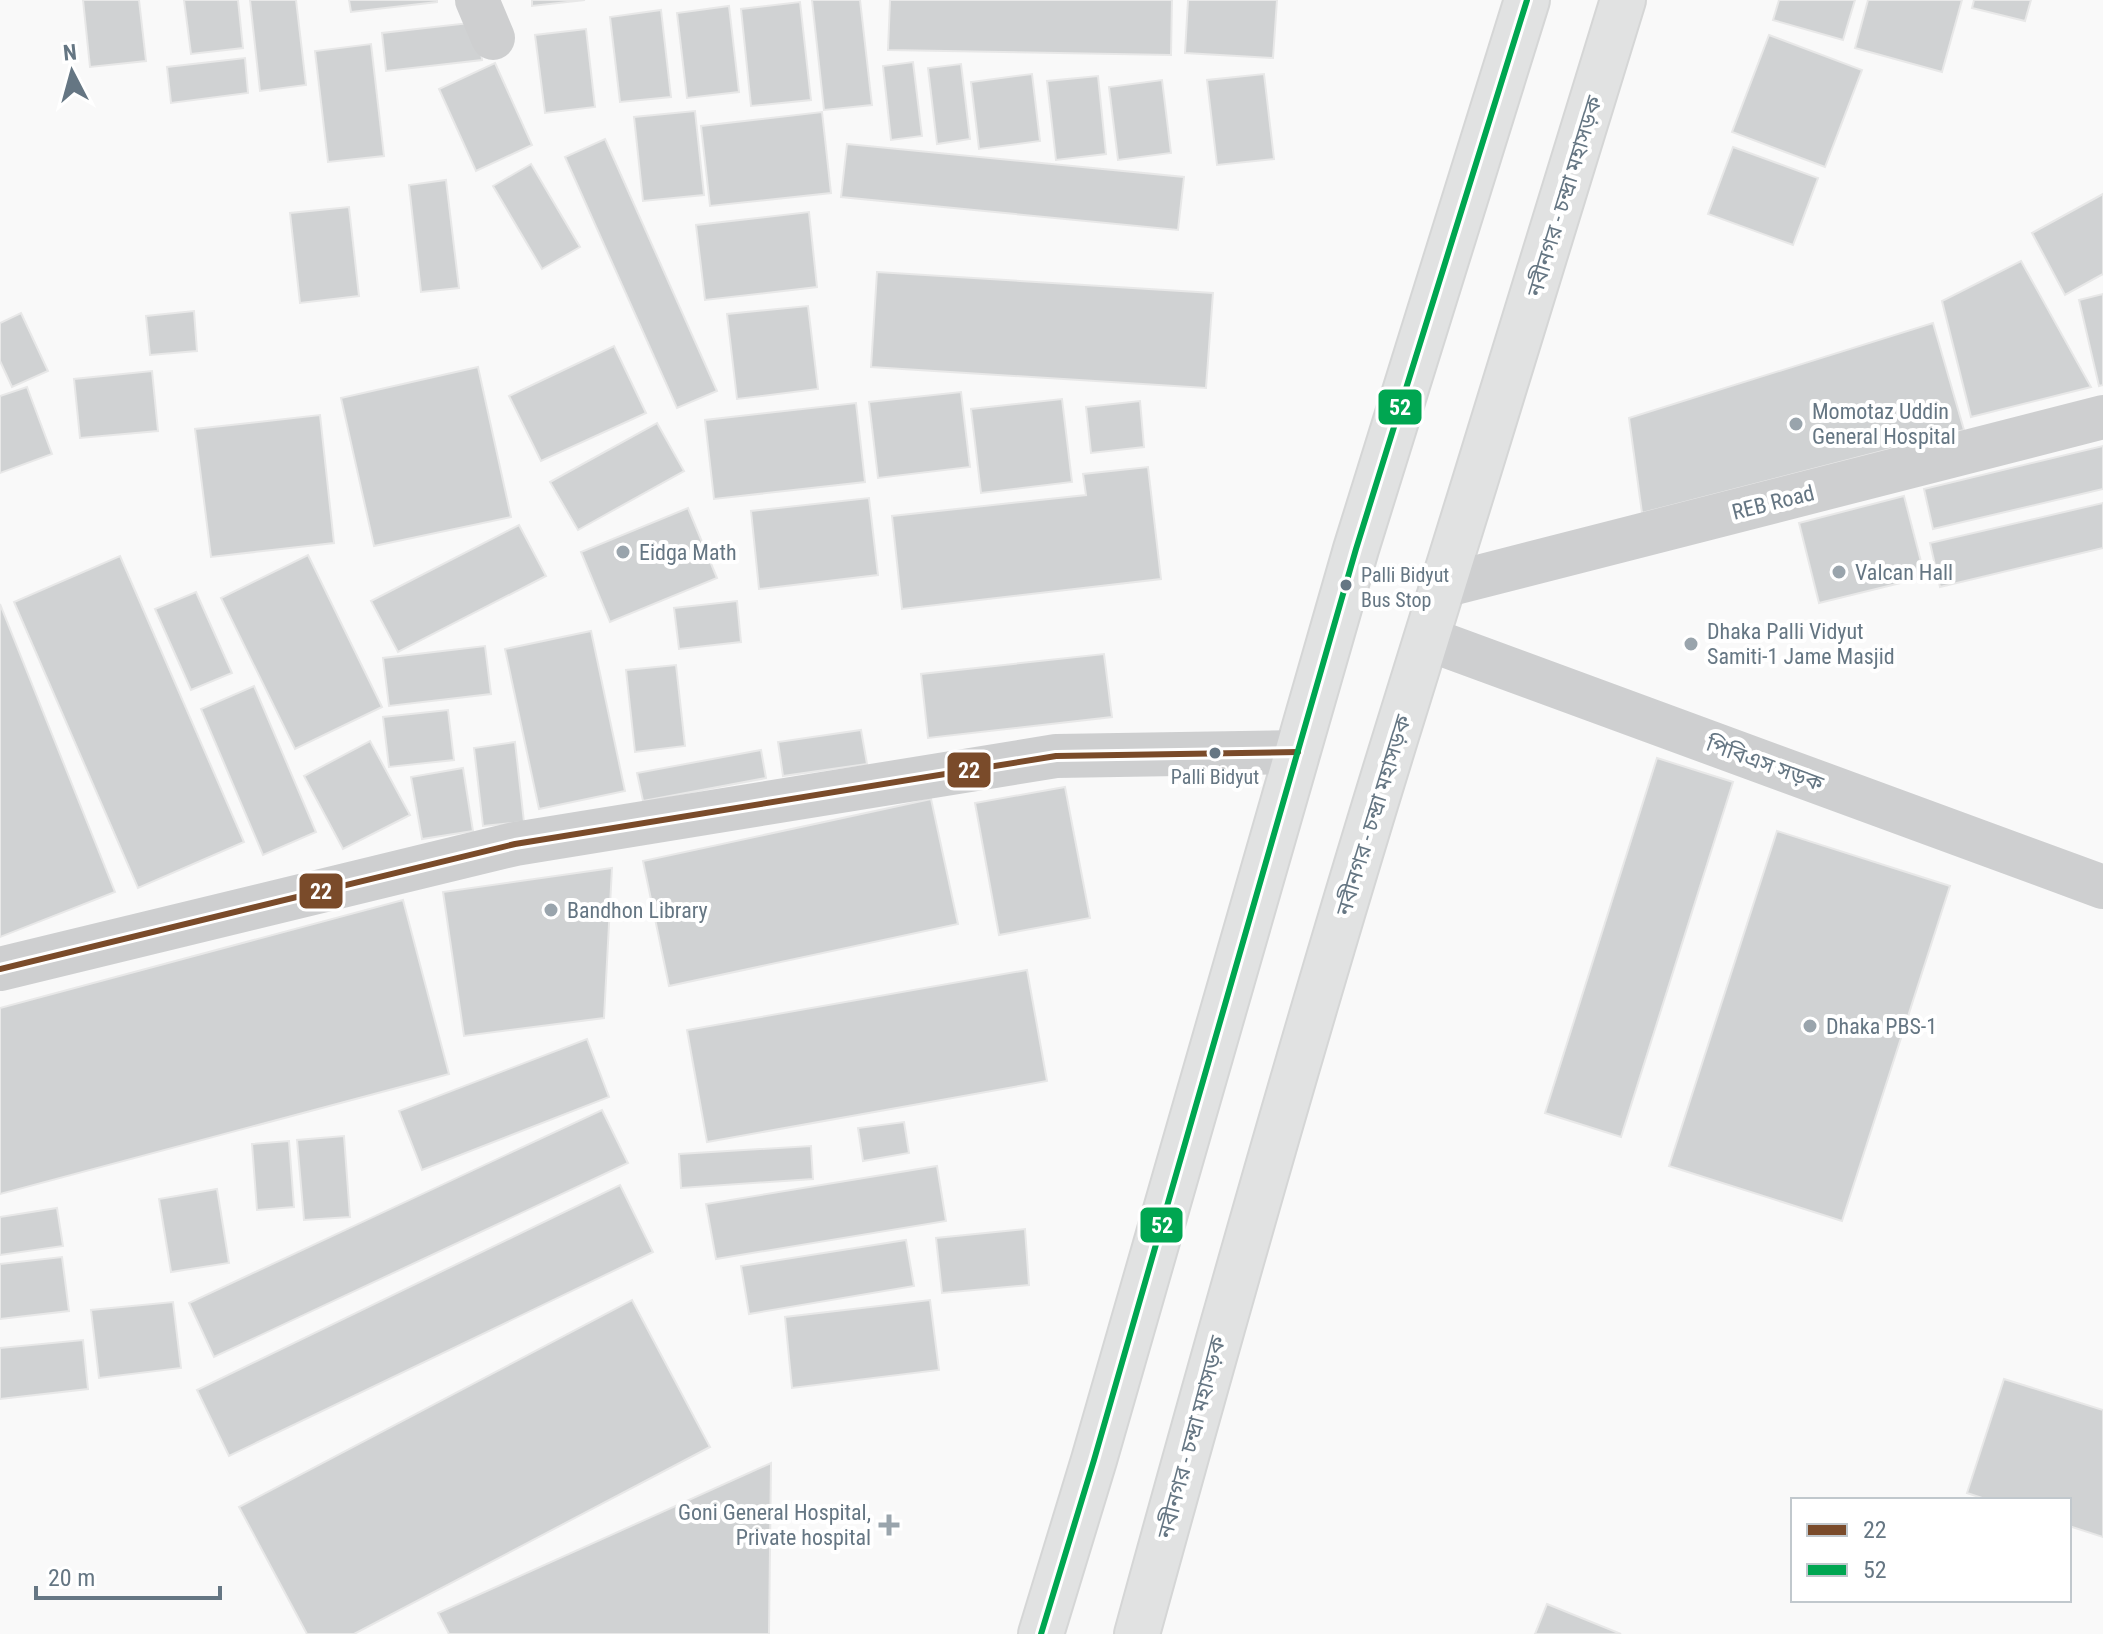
<svg xmlns="http://www.w3.org/2000/svg" width="2103" height="1634" viewBox="0 0 2103 1634" font-family="'Roboto Condensed','Noto Sans Bengali',sans-serif">
<rect width="100%" height="100%" fill="#f9f9f9"/>
<g fill="#d0d2d3" stroke="#e8e8e8" stroke-width="2">
<path d="M83,0h56l7,61 -56,6z"/>
<path d="M184,0h54l5,48 -52,6z"/>
<path d="M250,0h46l10,85 -46,6z"/>
<path d="M349,0h88v2l-86,10z"/>
<path d="M532,0h53l-53,6z"/>
<path d="M812,0h48l12,105 -48,5z"/>
<path d="M890,0h282l-1,55 -283,-5z"/>
<path d="M1188,0h89l-4,58 -88,-5z"/>
<path d="M1779,0h76l-12,40 -70,-20z"/>
<path d="M1868,0h94l-20,72 -87,-24z"/>
<path d="M1974,0h57l-6,21 -53,-13z"/>
<path d="M800,2l11,98 -60,6 -10,-97z"/>
<path d="M729,6l10,86 -52,6 -10,-85z"/>
<path d="M661,10l10,87 -51,5 -10,-85z"/>
<path d="M478,22l4,38 -96,11 -4,-38z"/>
<path d="M586,29l9,78 -50,6 -10,-78z"/>
<path d="M1769,35l93,35 -37,97 -93,-35z"/>
<path d="M371,44l13,112 -56,6 -13,-111z"/>
<path d="M245,58l3,35 -77,10 -4,-36z"/>
<path d="M913,62l9,74 -31,4 -8,-74z"/>
<path d="M495,63l37,82 -56,26 -37,-82z"/>
<path d="M961,64l9,75 -33,5 -9,-76z"/>
<path d="M1032,74l8,67 -61,8 -8,-67z"/>
<path d="M1264,74l10,85 -57,6 -10,-85z"/>
<path d="M1098,76l8,78 -50,6 -9,-79z"/>
<path d="M1162,80l9,73 -53,7 -9,-73z"/>
<path d="M695,111l9,84 -61,6 -9,-84z"/>
<path d="M822,112l9,81 -121,13 -9,-80z"/>
<path d="M605,139l112,252 -40,17 -112,-251z"/>
<path d="M847,144l337,33 -6,53 -337,-33z"/>
<path d="M1733,147l85,31 -25,67 -85,-31z"/>
<path d="M531,164l49,83 -38,22 -49,-83z"/>
<path d="M446,180l13,108 -38,4 -12,-107z"/>
<path d="M2103,194v80l-38,21 -33,-62z"/>
<path d="M349,207l10,89 -59,7 -10,-90z"/>
<path d="M809,212l8,75 -112,13 -9,-75z"/>
<path d="M2021,261l70,126 -120,30 -29,-116z"/>
<path d="M877,272l336,21 -7,95 -335,-21z"/>
<path d="M2103,294v91l-4,1 -20,-86z"/>
<path d="M808,306l10,83 -81,10 -10,-85z"/>
<path d="M194,311l3,40 -47,4 -4,-39z"/>
<path d="M21,313l27,58 -36,16 -12,-26v-38z"/>
<path d="M1933,323l31,107 -322,83 -13,-95z"/>
<path d="M614,346l32,67 -105,48 -32,-65z"/>
<path d="M478,367l33,150 -137,29 -33,-148z"/>
<path d="M152,371l6,60 -78,7 -6,-59z"/>
<path d="M27,387l25,67 -52,19v-77z"/>
<path d="M961,392l9,75 -92,11 -9,-76z"/>
<path d="M1062,399l10,83 -91,11 -10,-84z"/>
<path d="M1140,401l4,46 -53,6 -5,-46z"/>
<path d="M856,403l9,79 -151,17 -9,-79z"/>
<path d="M320,415l14,128 -123,14 -16,-128z"/>
<path d="M657,423l27,48 -106,59 -28,-48z"/>
<path d="M2103,446v43l-170,40 -9,-40z"/>
<path d="M1148,467l13,112 -259,30 -10,-93 194,-21 -3,-21z"/>
<path d="M1904,496l21,81 -106,26 -20,-80z"/>
<path d="M869,498l9,77 -119,14 -8,-78z"/>
<path d="M2103,503v45l-163,39 -10,-44z"/>
<path d="M688,508l29,70 -107,44 -29,-70z"/>
<path d="M519,525l27,51 -148,76 -27,-51z"/>
<path d="M308,555l74,152 -87,42 -74,-151z"/>
<path d="M120,556l124,286 -106,46 -124,-286z"/>
<path d="M196,592l36,81 -41,17 -36,-81z"/>
<path d="M737,601l4,41 -62,7 -5,-41z"/>
<path d="M0,604l115,288 -115,45z"/>
<path d="M591,631l34,160 -86,18 -34,-160z"/>
<path d="M485,646l6,48 -102,12 -6,-48z"/>
<path d="M1104,654l8,63 -184,21 -7,-64z"/>
<path d="M676,665l9,81 -50,6 -9,-82z"/>
<path d="M254,686l62,146 -53,23 -62,-146z"/>
<path d="M448,710l6,50 -65,7 -6,-50z"/>
<path d="M861,730l6,34 -84,12 -5,-34z"/>
<path d="M370,741l40,74 -67,34 -39,-73z"/>
<path d="M515,742l9,80 -41,4 -9,-78z"/>
<path d="M761,750l5,28 -123,23 -6,-28z"/>
<path d="M1657,758l76,24 -112,355 -76,-24z"/>
<path d="M463,768l10,63 -51,8 -11,-62z"/>
<path d="M1065,787l25,131 -91,17 -24,-132z"/>
<path d="M931,799l27,125 -289,62 -26,-125z"/>
<path d="M1777,831l173,55 -108,335 -173,-55z"/>
<path d="M612,868l-8,150 -140,18 -21,-144z"/>
<path d="M403,900l46,174 -449,120v-186z"/>
<path d="M1027,970l20,111 -340,61 -20,-112z"/>
<path d="M587,1039l22,58 -187,73 -23,-59z"/>
<path d="M602,1110l26,53 -414,194 -25,-54z"/>
<path d="M904,1122l5,31 -46,8 -5,-33z"/>
<path d="M344,1136l6,81 -46,3 -7,-80z"/>
<path d="M289,1141l5,66 -37,3 -5,-66z"/>
<path d="M811,1146l2,33 -132,9 -2,-34z"/>
<path d="M937,1166l9,55 -230,38 -10,-55z"/>
<path d="M620,1185l33,67 -424,204 -32,-66z"/>
<path d="M217,1189l12,74 -58,9 -12,-73z"/>
<path d="M57,1208l6,38 -63,9v-38z"/>
<path d="M1025,1229l4,56 -87,8 -6,-55z"/>
<path d="M906,1240l8,46 -165,28 -8,-48z"/>
<path d="M62,1257l7,54 -69,8v-55z"/>
<path d="M632,1300l78,147 -356,187h-47l-68,-127z"/>
<path d="M930,1300l9,70 -147,18 -7,-71z"/>
<path d="M173,1302l8,66 -82,10 -8,-68z"/>
<path d="M83,1340l5,49 -88,10v-51z"/>
<path d="M2004,1379l99,31v127l-34,-11v-26h-81l-21,-7z"/>
<path d="M771,1463l-2,171h-320l-11,-21z"/>
<path d="M1547,1604l74,30h-86z"/>
</g>
<g fill="none" stroke-linecap="round" stroke-linejoin="round">
<g stroke="#d5d6d6" stroke-width="48">
<g id="trunk">
<path d="M1041,1634l53,-174 262,-911 171,-549"/>
<path d="M1137,1634c84,-306 170,-611 264,-914 74,-240 150,-479 222,-720"/>
</g>
</g>
<g stroke="#cecfd0" stroke-width="44">
<path d="M477,0l16,38"/>
<path d="M1443,586l660,-169"/>
<path d="M1428,639l675,248"/>
<path d="M0,969l515,-125 541,-88 242,-4"/>
</g>
<use href="#trunk" stroke="#e1e2e2" stroke-width="44"/>
<g stroke="#fff" stroke-width="12">
<path id="bus-1" d="M0,969l515,-125 541,-88 242,-4"/>
</g>
<g stroke="#fff" stroke-width="12">
<path id="bus-2" d="M1041,1634l53,-174 262,-911 171,-549"/>
</g>
<use href="#bus-1" stroke="#7a4b2a" stroke-width="6"/>
<use href="#bus-2" stroke="#00a651" stroke-width="6"/>
</g>
<g fill="#99a4ac" stroke="#fff" stroke-width="3">
<circle cx="1796" cy="424" r="8"/>
<circle cx="623" cy="552" r="8"/>
<circle cx="1839" cy="572" r="8"/>
<circle cx="1691" cy="644" r="8"/>
<circle cx="551" cy="910" r="8"/>
<circle cx="1810" cy="1026" r="8"/>
<path d="M885 1513h8v8h8v8h-8v8h-8v-8h-8v-8h8z"/>
</g>
<g fill="#657683" stroke="#fff" stroke-width="3">
<circle cx="1346" cy="585" r="7"/>
<circle cx="1215" cy="753" r="7"/>
</g>
<g text-anchor="middle" stroke-width="8" stroke-linejoin="round" paint-order="stroke">
<g font-size="20" fill="#657683" stroke="#fff" text-anchor="start">
<text x="1361" y="582">Palli Bidyut<tspan x="1361" dy="25">Bus Stop</tspan></text>
<text x="1215" y="784" text-anchor="middle">Palli Bidyut</text>
</g>
<g font-size="22" fill="#657683" stroke="#fff">
<text transform="translate(1564 196) rotate(-73)" y="8">নবীনগর - চন্দ্রা মহাসড়ক</text>
<text transform="translate(1773 502) rotate(-14)" y="8">REB Road</text>
<text transform="translate(1765 763) rotate(20)" y="8">পিবিএস সড়ক</text>
<text transform="translate(1373 815) rotate(-73)" y="8">নবীনগর - চন্দ্রা মহাসড়ক</text>
<text transform="translate(1191 1437) rotate(-75)" y="8">নবীনগর - চন্দ্রা মহাসড়ক</text>
</g>
<g font-size="22" fill="#657683" stroke="#fff" text-anchor="start">
<text x="1812" y="419">Momotaz Uddin<tspan x="1812" dy="25">General Hospital</tspan></text>
<text x="639" y="560">Eidga Math</text>
<text x="1855" y="580">Valcan Hall</text>
<text x="1707" y="639">Dhaka Palli Vidyut<tspan x="1707" dy="25">Samiti-1 Jame Masjid</tspan></text>
<text x="567" y="918">Bandhon Library</text>
<text x="1826" y="1034">Dhaka PBS-1</text>
<text x="871" y="1520" text-anchor="end">Goni General Hospital,<tspan x="871" dy="25">Private hospital</tspan></text>
</g>
</g>
<g stroke="#fff" stroke-width="3">
<rect x="1377" y="388" width="46" height="38" rx="8" fill="#00a651"/>
<rect x="946" y="751" width="46" height="38" rx="8" fill="#7a4b2a"/>
<rect x="298" y="872" width="46" height="38" rx="8" fill="#7a4b2a"/>
<rect x="1139" y="1206" width="45" height="38" rx="8" fill="#00a651"/>
</g>
<g font-size="22" text-anchor="middle" font-weight="bold" fill="#fff">
<text x="1400" y="415">52</text>
<text x="969" y="778">22</text>
<text x="321" y="899">22</text>
<text x="1162" y="1233">52</text>
</g>
<rect x="1791" y="1498" width="280" height="104" fill="#ffffff" stroke="#c1c8cd" stroke-width="2"/>
<rect x="1807" y="1524" width="40" height="12" fill="#7a4b2a" stroke="#c1c8cd" stroke-width="2"/>
<text x="1863" y="1538" font-size="24" fill="#657683">22</text>
<rect x="1807" y="1564" width="40" height="12" fill="#00a651" stroke="#c1c8cd" stroke-width="2"/>
<text x="1863" y="1578" font-size="24" fill="#657683">52</text>
<g transform="translate(72 72) rotate(354)" stroke="#ffffff" stroke-width="6" paint-order="stroke">
<path d="M0-6L14 30L0 20L-14 30Z" fill="#657683"/>
<text y="-12" font-size="22" font-weight="bold" text-anchor="middle" fill="#657683">N</text>
</g>
<path d="M36 1586v12h184v-12" fill="none" stroke="#657683" stroke-width="4"/>
<text x="48" y="1586" font-size="24" fill="#657683" stroke="#ffffff" stroke-width="6" paint-order="stroke">20 m</text>
</svg>
